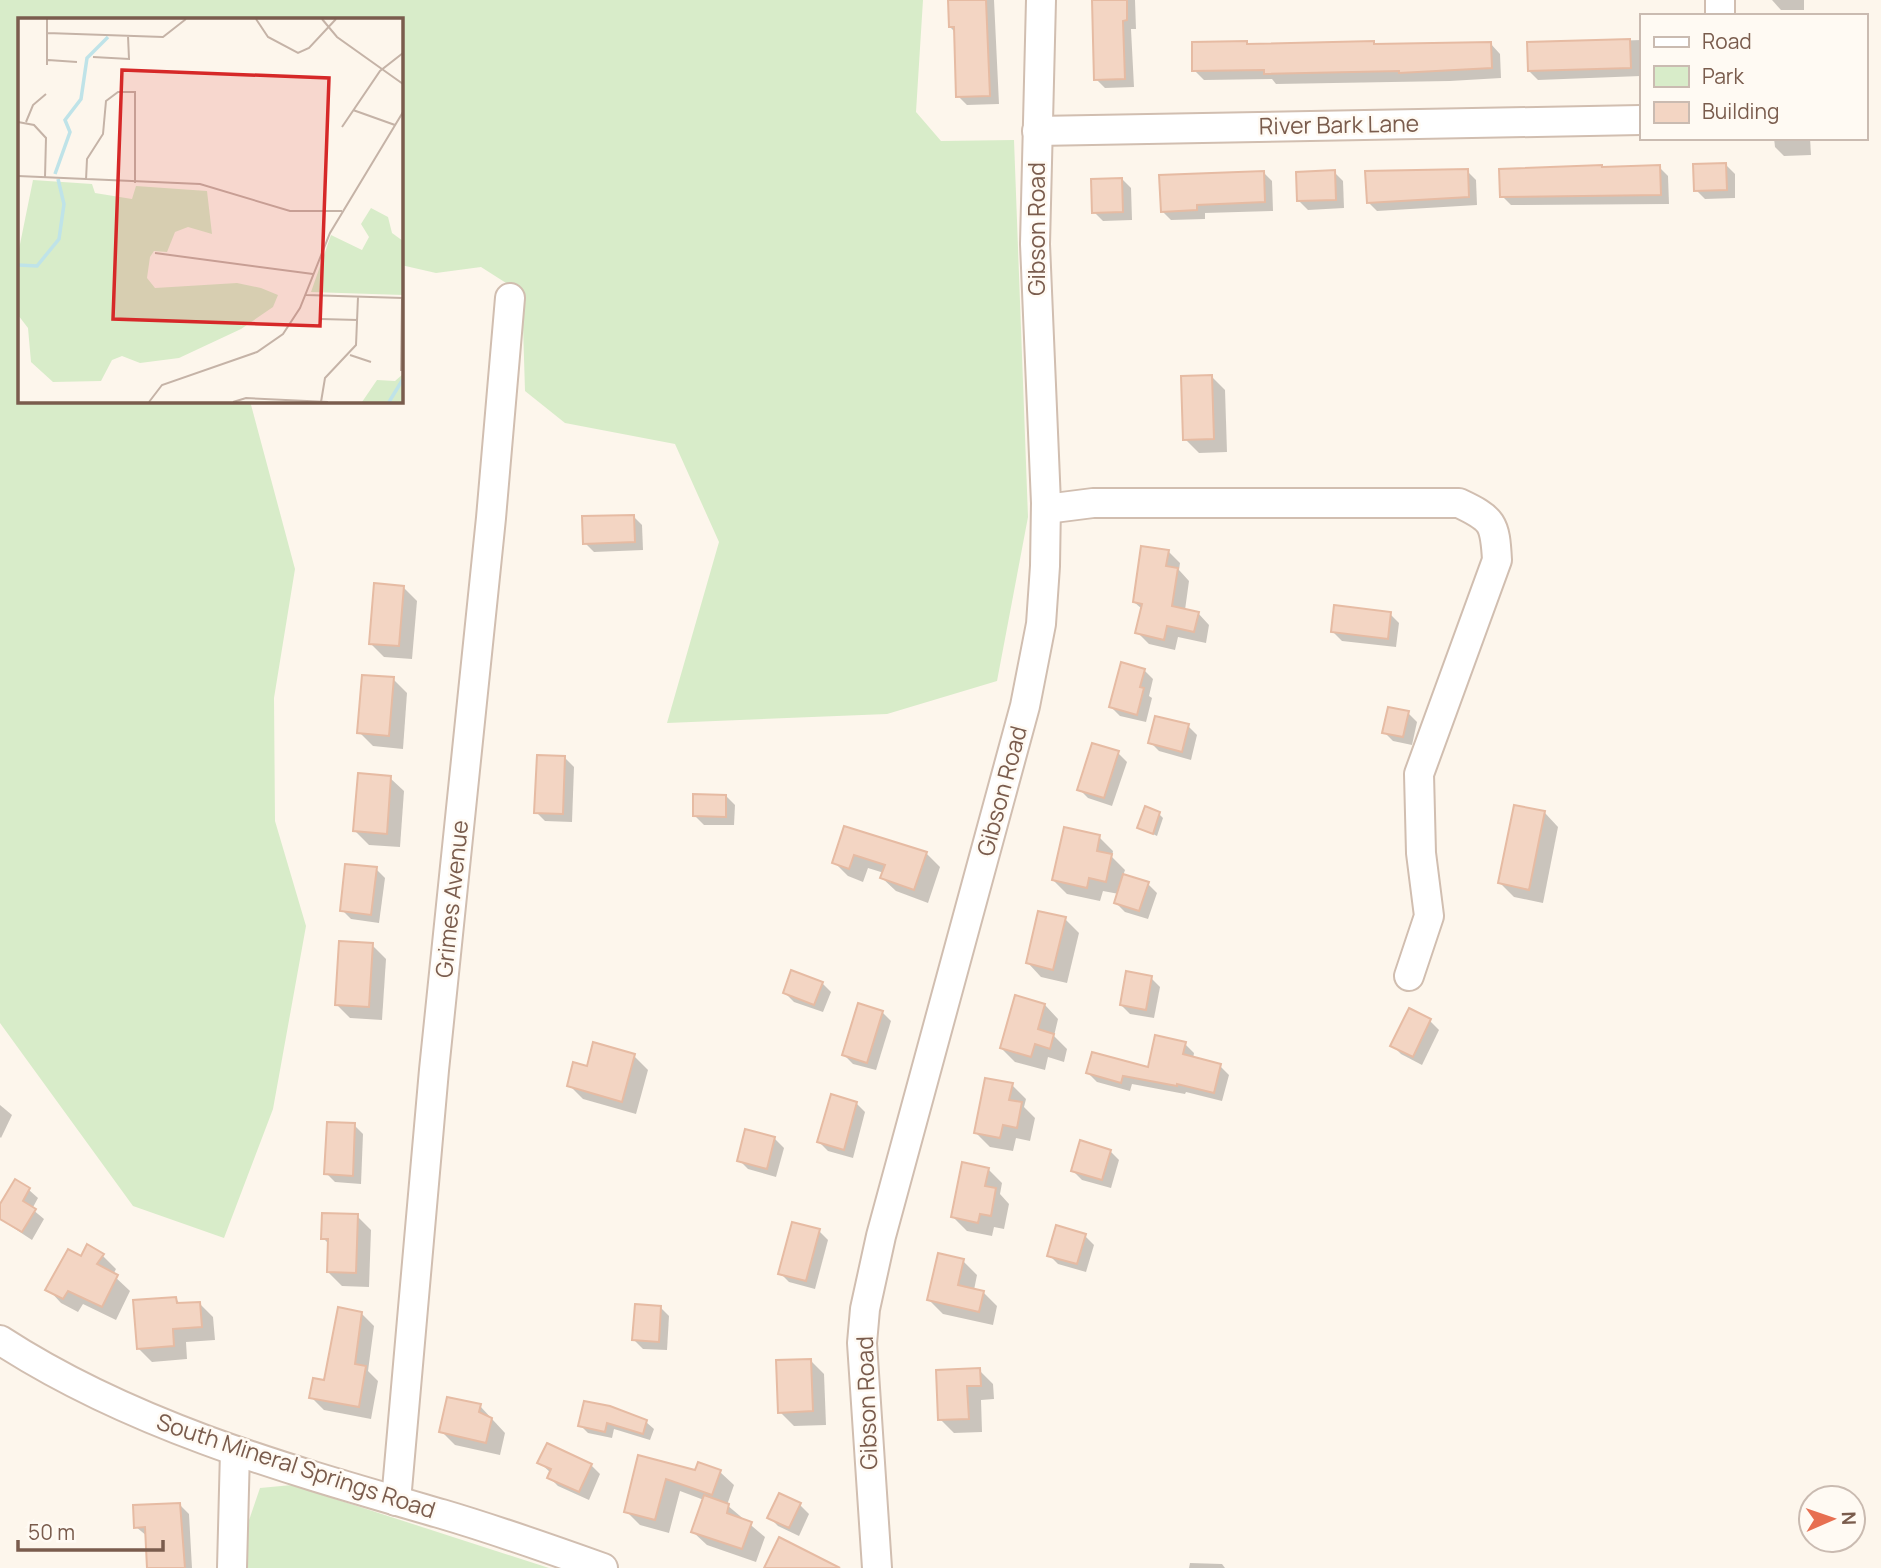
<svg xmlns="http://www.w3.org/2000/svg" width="1881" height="1568" viewBox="0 0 1881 1568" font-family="Manrope,sans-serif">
<rect width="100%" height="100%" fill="#fdf6ec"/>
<g fill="#d8ecc9">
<path d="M0,0h923l-7,112 25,29 73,-1 14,377 -31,164 -110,33 -220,9 52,-181 -44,-98 -110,-21 -40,-32 -3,-98 -41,-26 -45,6 -35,-8v-246h-382v382h231l45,168 -21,129 1,123 31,105 -33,183 -49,129 -91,-32 -133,-183z"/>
<path d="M292,1485l257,83h-303v-39l14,-41z"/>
</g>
<g fill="#0003">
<path d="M949,0h45l5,104 -32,1 -9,-9 -3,-64 -5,-5z"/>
<path d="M1093,0h42l1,29h-5l3,58 -29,1 -9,-9z"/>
<path d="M1772,0h32v10h-23z"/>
<path d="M1641,40v36l-103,4 -9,-9 -1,-27z"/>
<path d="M1374,42l2,3 114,-2 10,11 1,24 -51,3 -174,3 -4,-5 -68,1 -10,-10 52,-27 4,3z"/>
<path d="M1774,138h36l1,17 -27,1 -9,-9z"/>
<path d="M1726,165l9,9v24l-30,1 -9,-9z"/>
<path d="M1659,167l9,9 1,28 -158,1 -9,-9z"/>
<path d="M1467,171l9,9 1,25 -100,6 -9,-9z"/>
<path d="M1263,172l9,9 1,30 -68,2v6l-34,1 -9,-9z"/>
<path d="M1334,172l9,9 1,27 -36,2 -9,-9z"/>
<path d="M1122,179l9,9 1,32 -29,1 -9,-9z"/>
<path d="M1211,376l14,14 2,62 -28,1 -14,-14z"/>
<path d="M633,516l9,9 1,25 -49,2 -9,-9z"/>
<path d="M1168,551l12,12 -1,7 10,11 -4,29 13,3 11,12 -3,18 -28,-6 -3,13 -26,-6 -12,-12 5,-23 -8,-7z"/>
<path d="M403,587l14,14 -5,58 -28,-2 -14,-14z"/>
<path d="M1390,614l9,9 -3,24 -54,-6 -9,-9z"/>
<path d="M1144,670l9,9 -4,17 3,2 -6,24 -26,-6 -9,-9z"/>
<path d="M393,679l14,14 -4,56 -30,-3 -14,-14z"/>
<path d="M1408,713l9,9 -5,23 -19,-4 -9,-9z"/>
<path d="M1188,726l9,9 -6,25 -32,-9 -9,-9z"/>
<path d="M1118,753l9,9 -15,44 -24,-8 -9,-9z"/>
<path d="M565,758l9,9 -2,55 -27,-1 -9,-9z"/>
<path d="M390,778l14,13 -4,56 -31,-2 -14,-14z"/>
<path d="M726,796l9,9 -1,20h-30l-9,-9z"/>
<path d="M1545,813l13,14 -15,76 -29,-6 -14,-14z"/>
<path d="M1159,814l4,4 -6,18 -18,-9z"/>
<path d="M846,828l80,25 14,14 -12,36 -32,-12 -14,-13 2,-5 -16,-5 -5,14 -15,-6 -14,-14z"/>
<path d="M1099,837l14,14 -1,6 13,13 -2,6 25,8 9,9 -9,26 -23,-7 -9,-9 3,-9 -16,-3 -3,10 -33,-7 -14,-14z"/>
<path d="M376,869l9,9 -6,45 -28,-4 -9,-9z"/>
<path d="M1065,919l14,14 -12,50 -26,-6 -13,-14z"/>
<path d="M372,945l14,14 -4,61 -32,-2 -14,-14z"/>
<path d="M1151,978l9,9 -6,31 -24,-4 -9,-9z"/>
<path d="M822,983l9,9 -8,20 -29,-10 -9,-9z"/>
<path d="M1045,1005l13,14 -4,17 13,13 -3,13 -16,-5 -3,13 -30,-8 -14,-14z"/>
<path d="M882,1012l9,9 -15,49 -23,-6 -9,-9z"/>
<path d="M1430,1021l9,9 -17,35 -21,-11 -8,-8z"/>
<path d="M1185,1044l9,9 -1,6 27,7 9,9 -7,26 -36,-9 -1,2 -53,-10 -2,7 -33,-9 -9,-9 62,-3z"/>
<path d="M634,1056l14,14 -12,44 -53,-15 -14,-14 19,-17z"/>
<path d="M1012,1085l14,14 -2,8 11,11 -5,23 -14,-3 -3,13 -23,-4 -14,-14z"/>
<path d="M856,1103l9,9 -12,46 -25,-7 -9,-9z"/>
<path d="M0,1105l12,10 -11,23 -1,-1z"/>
<path d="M354,1125l9,9 -2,50 -26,-2 -9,-9z"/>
<path d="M747,1131l28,8 9,9 -8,29 -28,-8 -9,-9z"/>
<path d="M1110,1151l9,9 -8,28 -29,-8 -9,-9z"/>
<path d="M988,1169l14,14 -2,11 9,10 -5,25 -10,-2 -2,9 -25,-5 -14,-14z"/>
<path d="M29,1190l9,8 -6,11 12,10 -12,21 -32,-21v-11z"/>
<path d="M357,1216l14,14 -2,57 -27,-1 -14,-14 1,-28 -6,-6z"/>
<path d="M819,1231l9,9 -13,49 -26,-7 -9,-9z"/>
<path d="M1085,1236l9,9 -8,27 -28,-8 -9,-9z"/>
<path d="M102,1255l14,14 -3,6 17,16 -14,29 -33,-16 -5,8 -17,-9 -13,-14 34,-31z"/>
<path d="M963,1261l14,14 -3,15 9,2 14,14 -4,19 -50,-11 -14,-14z"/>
<path d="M176,1299l5,6 18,-2 14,14 2,23 -29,2 1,17 -35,3 -14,-14z"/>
<path d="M660,1307l9,9 -2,34 -24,-1 -9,-9z"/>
<path d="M361,1313l13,13 -6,45 10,10 -7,38 -47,-9 -13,-13 15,-15z"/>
<path d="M810,1360l14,14 2,51 -32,1 -14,-14z"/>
<path d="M979,1370l14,14 1,15 -13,1 1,32 -28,1 -14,-14z"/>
<path d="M585,1403l61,19 8,7 -4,11 -36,-11 -2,9 -24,-5 -8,-8z"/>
<path d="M480,1406l25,27 -5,22 -45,-10 -14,-14z"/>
<path d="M640,1457l56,15h24l14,13 -7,20 38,32 -9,25 -49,-17 -14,-13 11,-32 -24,-9 -11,42 -29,-8 -14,-14z"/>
<path d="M540,1463l51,2 9,9 -11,26 -31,-14 -9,-9 2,-4z"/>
<path d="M780,1495l20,10 9,9 -10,22 -21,-10 -9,-9z"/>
<path d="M180,1505l9,9 3,54h-43l-2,-32 -11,-9z"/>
<path d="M1190,1563l32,1 3,4h-36z"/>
</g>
<g fill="#f3d5c3" stroke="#e6bba3" stroke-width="2">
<path d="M948,0h38l4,96 -34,1 -2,-70h-5z"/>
<path d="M1092,0h35v20l-4,1 2,58 -31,1z"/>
<path d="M1630,39l1,29 -103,3 -1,-29z"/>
<path d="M1247,41v3l127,-3v3l117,-2 1,26 -93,5v-2l-135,3v-4l-72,1v-29z"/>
<path d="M1726,163l1,27 -33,1 -1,-27z"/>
<path d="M1602,165v2l58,-2 1,30 -161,2 -1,-28z"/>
<path d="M1468,169l1,28 -102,6 -2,-32z"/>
<path d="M1335,170l1,30 -39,1 -1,-29z"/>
<path d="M1264,171l1,31 -68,3v5l-36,2 -2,-37z"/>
<path d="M1122,178l1,34 -31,1 -1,-34z"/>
<path d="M1212,375l2,64 -31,1 -2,-64z"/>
<path d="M634,515l1,27 -52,2 -1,-28z"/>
<path d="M1141,546l28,4 -3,16 12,2 -6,38 27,6 -5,20 -27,-6 -3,14 -29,-7 7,-29 -9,-2z"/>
<path d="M374,583l30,3 -5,60 -30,-2z"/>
<path d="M1334,605l57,7 -3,27 -57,-7z"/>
<path d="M1121,662l24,7 -5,18 4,1 -7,27 -28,-8z"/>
<path d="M362,675l32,2 -5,59 -32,-3z"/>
<path d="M1388,707l21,4 -6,26 -21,-4z"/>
<path d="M1155,716l34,8 -7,28 -34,-9z"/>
<path d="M1092,743l27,8 -15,47 -27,-8z"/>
<path d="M537,755l28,1 -2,58 -29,-1z"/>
<path d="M358,773l33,3 -4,58 -34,-3z"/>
<path d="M693,794l33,1v22l-33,-1z"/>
<path d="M1514,805l31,6 -16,79 -31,-7z"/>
<path d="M1145,806l15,6 -7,22 -16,-6z"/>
<path d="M844,826l83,26 -13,38 -34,-12 5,-13 -31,-10 -5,14 -17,-6z"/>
<path d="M1064,827l36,8 -3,16 15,3 -6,28 -17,-4 -2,10 -35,-8z"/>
<path d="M345,864l32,3 -6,48 -31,-4z"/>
<path d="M1123,874l26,8 -10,29 -25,-8z"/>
<path d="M1038,911l28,6 -13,53 -27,-7z"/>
<path d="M339,941l34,2 -4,64 -34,-2z"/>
<path d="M791,970l32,12 -9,23 -31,-12z"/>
<path d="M1126,971l26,5 -6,34 -26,-5z"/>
<path d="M1015,995l30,9 -7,25 16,5 -4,15 -15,-5 -4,13 -31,-9z"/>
<path d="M858,1003l25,8 -16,52 -25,-8z"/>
<path d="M1409,1008l22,11 -18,38 -23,-11z"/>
<path d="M1155,1035l31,7 -3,12 38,10 -7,29 -37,-9v2l-54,-10 -2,7 -35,-10 6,-21 56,15z"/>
<path d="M593,1042l42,12 -13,48 -55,-16 6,-24 14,4z"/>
<path d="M985,1078l28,5 -4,17 13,2 -5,26 -14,-3 -3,13 -26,-5z"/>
<path d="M831,1094l26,8 -13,48 -27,-8z"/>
<path d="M327,1122l28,1 -2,53 -29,-2z"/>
<path d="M745,1129l30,8 -8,32 -30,-8z"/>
<path d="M1080,1140l31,10 -9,30 -31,-9z"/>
<path d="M962,1162l27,6 -4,18 11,2 -5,28 -11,-2 -2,9 -27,-6z"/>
<path d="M15,1179l15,9 -7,13 13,8 -14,23 -22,-13v-15z"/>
<path d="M322,1213l36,1 -2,59 -29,-1 1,-33h-7z"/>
<path d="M792,1222l28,7 -14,52 -28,-7z"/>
<path d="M1056,1225l30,9 -9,30 -30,-8z"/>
<path d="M87,1244l17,10 -7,10 21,11 -16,32 -34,-16 -5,8 -18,-9 23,-41 13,7z"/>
<path d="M938,1253l26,6 -6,26 26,6 -5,21 -52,-12z"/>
<path d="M176,1297l1,6 23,-1 2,25 -29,2 1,17 -37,3 -4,-49z"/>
<path d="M635,1304l26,2 -2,36 -27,-2z"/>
<path d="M338,1307l24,5 -7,52 11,2 -7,41 -50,-9 4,-20 11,2z"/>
<path d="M811,1359l2,52 -35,2 -2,-53z"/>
<path d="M980,1368l1,18h-14l2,33 -31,1 -2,-50z"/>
<path d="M447,1397l34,7 -2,8 13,6 -6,25 -47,-11z"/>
<path d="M584,1401l26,5 37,14 -4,14 -36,-11 -2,9 -27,-6z"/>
<path d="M547,1443l45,21 -13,28 -32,-14 4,-9 -14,-6z"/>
<path d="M638,1455l57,15 3,-8 23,8 -9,25 -46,-16 -11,41 -31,-8z"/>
<path d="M779,1493l22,10 -12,25 -22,-10z"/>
<path d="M704,1495l25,9 -2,9 25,9 -10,27 -51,-17z"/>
<path d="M180,1503l5,65h-38l-2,-41 -11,1 -1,-23z"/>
<path d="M779,1537l61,31h-76z"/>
</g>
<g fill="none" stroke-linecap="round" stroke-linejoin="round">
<g stroke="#d1beb0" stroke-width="32">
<g id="minor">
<path d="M1720,16v-16"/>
<path d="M1037,131l604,-11"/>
<path d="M1046,509l47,-6h366c34,16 36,20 38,57l-78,214 2,79 8,63 -20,60"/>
<path d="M0,1340c134,87 290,130 442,174 54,16 108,35 161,54"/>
<path d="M396,1501l38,-431 57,-552 19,-220"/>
<path d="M232,1568l3,-117"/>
<path d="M877,1568l-15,-225 3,-34 16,-73 144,-530 16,-82 4,-58 1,-63 -11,-259 6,-244"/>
</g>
</g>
<use href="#minor" stroke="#fff" stroke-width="28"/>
</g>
<g text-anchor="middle" stroke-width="5" stroke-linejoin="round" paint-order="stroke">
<g font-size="23" fill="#7a5c4d" stroke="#fffaf3">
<text transform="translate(1339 125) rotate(-1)" y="8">River Bark Lane</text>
<text transform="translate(1037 229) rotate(-90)" y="8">Gibson Road</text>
<text transform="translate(1002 791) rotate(-75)" y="8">Gibson Road</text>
<text transform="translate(452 899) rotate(-84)" y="8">Grimes Avenue</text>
<text transform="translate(867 1403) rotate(-92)" y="8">Gibson Road</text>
<text transform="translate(296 1466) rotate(18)" y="8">South Mineral Springs Road</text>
</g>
</g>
<g transform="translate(18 18)">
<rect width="385" height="385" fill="#fdf6ec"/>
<path d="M15,162l59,4 3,9 37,6 4,-13 71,5 5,43 -24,-7 -13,5 -8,20 -13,-1 -4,6 -3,21 8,10 82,-5 24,5 17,7 -5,12 -32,22 -62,29 -39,5 -18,-7 -10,4 -11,21 -48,1 -22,-20 -3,-34 -10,-13v-61zM353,190l17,9 4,16 11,8v54l-92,-3 20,-57 31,15 7,-13 -8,-13zM385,356v28h-41l15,-22 18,1z" fill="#d8ecc9"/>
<path fill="none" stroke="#bfe3e8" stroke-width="3.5" d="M37,156l15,-42 -5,-12 16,-21 6,-41 21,-21M0,247l19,1 22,-27 5,-35 -6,-25M371,384l14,-23"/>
<path fill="none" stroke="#c5b3a7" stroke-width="2" d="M29,1v46M238,1l12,18 30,16 11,-5 27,-29M304,1l15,18 66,47M29,15l116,4 23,-18M75,39l36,2 -1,-23M30,42l29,2M335,92l42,15M0,104l16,3 12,13 -1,39M8,104l7,-17 13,-11M324,109l38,-56 23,-18M0,158l182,8 90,27h52M68,162l1,-21 16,-25 3,-33 12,-9h17v91M137,235l158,21M288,277l97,3M303,301l37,1M332,337l21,7M383,353l1,-73M131,384l13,-17 95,-33 26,-18 17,-26 30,-75 73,-121M215,384l13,-4 82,4M303,384l4,-24 31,-33 2,-48"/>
<path fill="#d62828" fill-opacity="0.15" stroke="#d62828" stroke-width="3.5" d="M104,52l207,8 -9,248 -207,-7z"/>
<rect width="385" height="385" fill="none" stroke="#7a5c4d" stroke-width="3.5"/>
</g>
<rect x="1640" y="14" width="228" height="126" fill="#fffaf3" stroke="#cabbb1" stroke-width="2"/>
<rect x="1654" y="37" width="35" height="10" fill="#ffffff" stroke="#cabbb1" stroke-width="2"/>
<text x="1702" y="49" font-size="21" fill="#7a5c4d">Road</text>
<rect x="1654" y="66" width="35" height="21" fill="#d8ecc9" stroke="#cabbb1" stroke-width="2"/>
<text x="1702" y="84" font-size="21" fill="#7a5c4d">Park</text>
<rect x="1654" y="102" width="35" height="21" fill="#f3d5c3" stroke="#cabbb1" stroke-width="2"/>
<text x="1702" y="119" font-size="21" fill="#7a5c4d">Building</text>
<g transform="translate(1832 1519) rotate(88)"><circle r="33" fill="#fffaf3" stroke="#cabbb1" stroke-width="2"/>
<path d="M0-5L12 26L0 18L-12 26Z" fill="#e76f51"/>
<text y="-10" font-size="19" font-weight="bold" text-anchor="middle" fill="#7a5c4d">N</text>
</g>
<path d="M18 1540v10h145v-10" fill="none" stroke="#7a5c4d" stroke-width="3.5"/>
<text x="28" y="1540" font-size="21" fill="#7a5c4d" stroke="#fffaf3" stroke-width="5" paint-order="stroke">50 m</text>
</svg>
